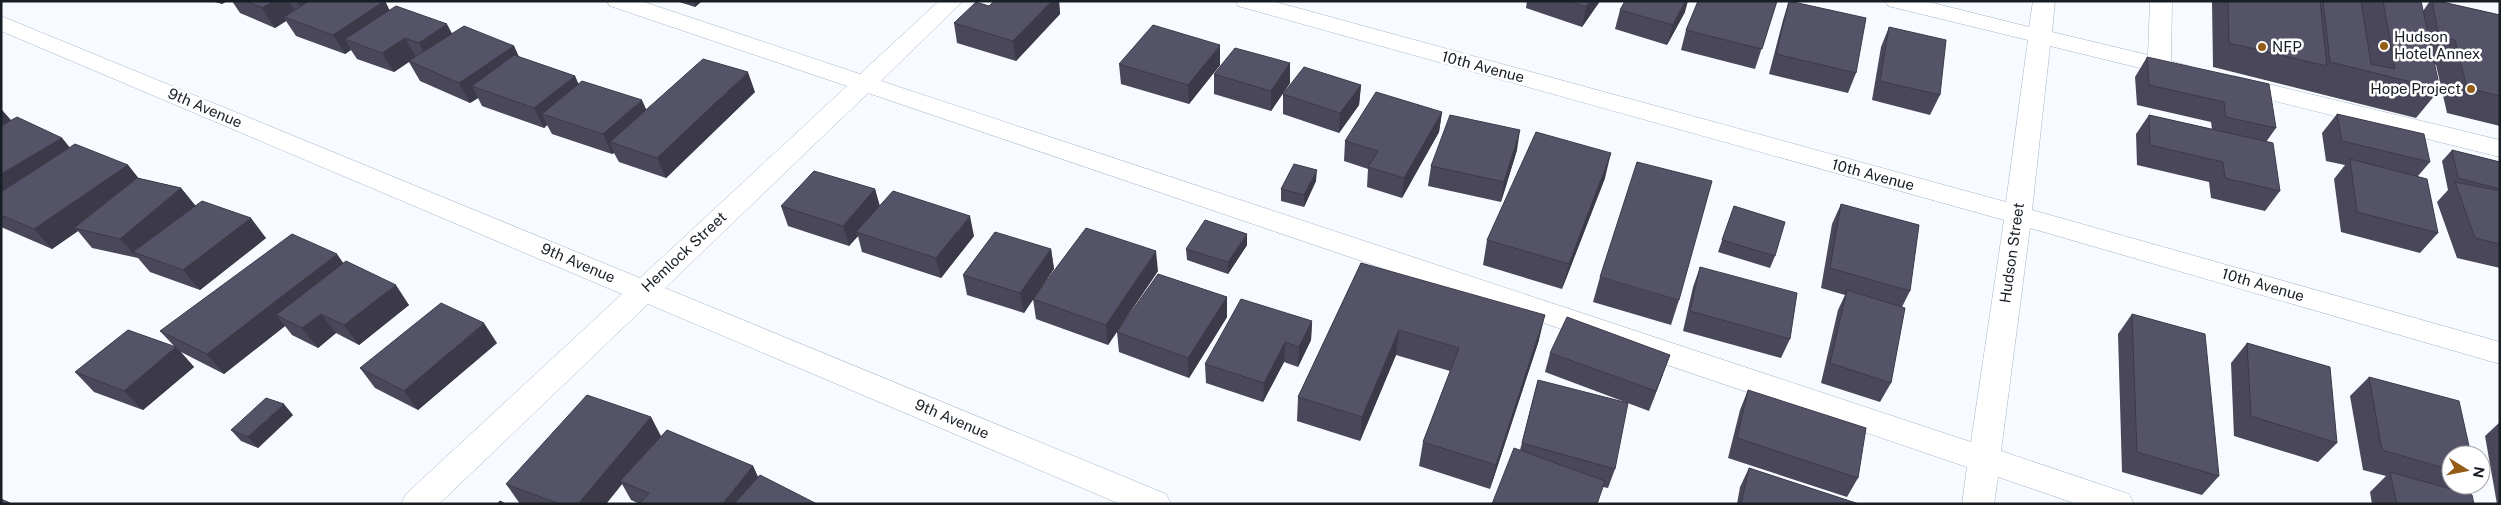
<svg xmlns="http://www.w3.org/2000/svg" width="2501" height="505" viewBox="0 0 2501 505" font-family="'Public Sans',sans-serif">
<rect width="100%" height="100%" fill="#f7fbff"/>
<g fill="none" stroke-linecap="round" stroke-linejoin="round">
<g stroke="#a4b4c8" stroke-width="1">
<g id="minor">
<path d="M607,1h34l219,73 79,-73h24l-82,80 1090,361 33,-222 -766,-214 -3,-5h37l734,201 22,-162 -140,-34 -3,-5h40l104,26 4,-26h22l-3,31 96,23 2,-54h22l-1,60 18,5 4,5 -4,5 -8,2 -131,-32 -18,164 468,132v22l-470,-136 -29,223 128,43 5,10h-57l-79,-27 -4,27h-32l5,-37 -1099,-374 -203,195 501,206 5,10h-51l-472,-200 -209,200h-38l5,-10 216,-200 -621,-263v-15l639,262 207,-192 -237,-80z"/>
<path d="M2235,76l265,64v17l-274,-68 -3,-5 3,-5z"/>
</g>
</g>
<use href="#minor" fill="#fff" fill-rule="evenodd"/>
</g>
<g fill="#494759">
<path d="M211,1h16l-5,3z"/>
<path d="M232,1h153l4,9 63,23 62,13 5,11 56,19 3,8 68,26 109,-18 -89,86 -47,-16 -5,-9 -2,1 -60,-20 -5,-9 -3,3 -62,-22 -4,-8 -8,5 -50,-22 -11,-19 -15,10 -37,-13 -6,-9 -6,4 -49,-18 -10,-15 -11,7 -35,-15z"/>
<path d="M676,1h26l-7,6z"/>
<path d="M994,1h65l1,13 -44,47 -59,-18 -3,-20 35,-17z"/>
<path d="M1527,1h73l-18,26 -56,-19z"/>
<path d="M1777,1l-22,68 -74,-19 5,-20z"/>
<path d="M1789,1l67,72 -8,20 -79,-19 14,-54z"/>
<path d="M2212,1h209l2,10 7,-10h8l62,14v111l-53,-13 -11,-48 -2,-1 6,25 -24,29 -203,-51z"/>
<path d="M1620,10l65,2 -18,33 -52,-16z"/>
<path d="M1889,27l51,68 -10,20 -58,-15 9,-53z"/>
<path d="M2147,57l129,71 -10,14 14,49 -15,20 -54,-13 -2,-16 -72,-17 -1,-31 13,-19 63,14 -1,-7 -74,-17 -2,-28z"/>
<path d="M1290,63v20l-19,28 -57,-17v-20z"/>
<path d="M1119,64l101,1 -31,39 -68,-20z"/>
<path d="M1361,85l-2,20 -20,28 -56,-19v-20z"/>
<path d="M1,109l10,11 51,18 8,10 58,17 10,13 43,10 14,17 71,33 -66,52 -50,-18 -12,-14 -46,-10 -14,-17 -26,18 -51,-22z"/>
<path d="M1442,112l-3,20 -37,66 -35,-11 1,-18 -24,-8 1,-20z"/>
<path d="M2337,114l93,48 -12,14 20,57 -18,20 -79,-21 -7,-53 11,-14 -19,-4 -4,-28z"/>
<path d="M1517,150l-16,52 -73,-16 3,-20z"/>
<path d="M2452,150l48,12v106l-43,-10 -20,-56 11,-12 -6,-29z"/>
<path d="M1605,178l-43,111 -79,-24 4,-25z"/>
<path d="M1316,181l-12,26 -23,-6v-12z"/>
<path d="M875,189l5,17 94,30 -33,42 -79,-26 -4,-16 -9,10 -61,-20 -7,-20z"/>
<path d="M1841,204l69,87 -8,16 -11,76 -11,19 -59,-19 17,-73 7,-15 -24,-7 11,-64z"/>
<path d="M1734,206l41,50 -5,12 -52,-16z"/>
<path d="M1247,245l-19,29 -41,-14 -1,-11z"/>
<path d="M1051,249l3,20 -16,23 120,-21 -50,74 -72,-26 -3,-20 -9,14 -57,-18 -4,-20z"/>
<path d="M344,263l65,42 -50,40 -23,-12 -18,15 -26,-13 -7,-9 -61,48 -43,-22 13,15 -51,43 -49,-18 -19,-20 99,-26 -14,-15z"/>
<path d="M1361,263l178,77 -49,149 -71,-23 4,-24 27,-71 -54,-16 -36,86 -63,-20 1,-24z"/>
<path d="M1700,267l90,72 -9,19 -98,-27 10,-44z"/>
<path d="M1600,277l79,23 -8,25 -78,-23z"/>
<path d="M1227,297v20l-38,61 -70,-26 -2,-20z"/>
<path d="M2132,314l87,162 -17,19 -80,-23 -4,-138z"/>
<path d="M1312,321l-1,19 -13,27 -14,-5 -21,40 -57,-19 -1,-19z"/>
<path d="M497,343l-79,67 -43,-22 -15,-20z"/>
<path d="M2247,343l90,100 -19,19 -84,-26 -3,-73z"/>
<path d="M1550,353l113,21 -14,37 -104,-39z"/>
<path d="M2369,377l82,93v15h17l-7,7 13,12h-102l-2,-12 16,-16 -23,-6 -13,-74z"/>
<path d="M1538,380l77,89 -7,19 -5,-1 -83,-37z"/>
<path d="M1748,390l110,88 -11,19 -119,-39 12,-48z"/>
<path d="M293,415l-35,33 -17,-7 -10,-11z"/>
<path d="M651,417l10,19 92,30 5,11 -118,27 -9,-4 -9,-16 -16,20h-86l-14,-20z"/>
<path d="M2500,422v82h-3l-12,-68z"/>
<path d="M1749,468l110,36h-122l3,-17z"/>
</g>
<g fill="#3c3a49">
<path d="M220,1h7l-5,3z"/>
<path d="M274,1h15l8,13 -13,3 2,4 -11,7 -13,-20z"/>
<path d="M297,1h38l-28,17z"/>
<path d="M385,1l10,20 -50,18 6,11 -6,4 -12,-19z"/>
<path d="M693,1h9l-7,6z"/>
<path d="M1052,1h7l1,13 -44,47 -3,-20z"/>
<path d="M1590,1h10l-18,26 4,-20z"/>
<path d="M1685,1h3l-3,11 -18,33 6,-20z"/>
<path d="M447,24l10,19 -27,20 -11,-20z"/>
<path d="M405,38l11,19 -22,15 -12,-19z"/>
<path d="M1220,45v20l-31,39 -1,-19z"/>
<path d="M514,46l9,20 -51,20 6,12 -8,5 -11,-20z"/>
<path d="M1290,63v20l-19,28v-20z"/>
<path d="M748,72l7,20 -89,86 -9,-20z"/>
<path d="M575,76l9,20 -42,18 5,11 -3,3 -10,-20z"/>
<path d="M1361,85l-2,20 -20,28 1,-20z"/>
<path d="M642,100l9,20 -41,22 4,11 -2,1 -9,-20z"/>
<path d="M1,109l17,20 -17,10z"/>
<path d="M1442,112l-3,20 -37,66 2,-20z"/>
<path d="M1520,130l-3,20 -16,52 3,-20z"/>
<path d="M62,138l16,20 -77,47v-31z"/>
<path d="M1611,153l-6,25 -43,111 7,-25z"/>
<path d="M128,165l16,20 -70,43 4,3 -26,18 -18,-20z"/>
<path d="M1317,170l-1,11 -12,26v-12z"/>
<path d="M181,188l16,20 -64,44 5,7 -18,-20z"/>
<path d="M875,189l5,20 -24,23 2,4 -9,10 -6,-20z"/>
<path d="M970,216l4,20 -33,42 -5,-20z"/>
<path d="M251,218l15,20 -66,52 -17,-20z"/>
<path d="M1247,234v11l-19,29v-12z"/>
<path d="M1051,249l3,20 -30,44 -4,-20z"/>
<path d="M1156,251l2,20 -50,74 -2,-20z"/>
<path d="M337,254l14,20 -75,41 9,11 -61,48 -17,-20z"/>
<path d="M396,285l13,20 -50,40 -15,-20z"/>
<path d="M1227,297v20l-38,61 -1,-20z"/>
<path d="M321,314l15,19 -18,15 -16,-20z"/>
<path d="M1545,315l-6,25 -49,149 6,-24z"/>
<path d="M1312,321l-1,19 -13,27 1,-20z"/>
<path d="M484,323l13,20 -79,67 -14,-19z"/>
<path d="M1399,330l-3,25 -36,86 2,-24z"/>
<path d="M1285,342l-1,20 -21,40 1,-19z"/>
<path d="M176,347l18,20 -51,43 -19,-19z"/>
<path d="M1670,355l-7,19 -14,37 7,-20z"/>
<path d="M284,404l9,11 -35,33 -10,-11z"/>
<path d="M651,417l10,20 -41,44 2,3 -16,20h-28z"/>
<path d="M753,466l9,20 -15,18h-25z"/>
</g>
<g fill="#555368" stroke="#3c3a49">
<path d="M246,1h28l-12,7z"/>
<path d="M309,1h75l-51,34 -49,-18z"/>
<path d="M994,1h58l-39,40 -59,-18 22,-21 13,4z"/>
<path d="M1569,1h21l-4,6z"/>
<path d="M1625,1h60l-12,24 -53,-15z"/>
<path d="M1698,1h79l-15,48 -76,-19z"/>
<path d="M1789,1l77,17 -10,55 -80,-19z"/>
<path d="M2228,1h92l7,65 -98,-23z"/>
<path d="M2323,1h38l10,63 24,5 -12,-68h38l19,88 -110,-27z"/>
<path d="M2432,1h6l62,14v81l-33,-8 -12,-48 -16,-3z"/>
<path d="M396,6l51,18 -28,19 -14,-5 -23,15 -37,-14z"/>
<path d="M1153,25l67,20 -32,40 -69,-21z"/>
<path d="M464,26l50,20 -55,37 -50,-22z"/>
<path d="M1889,27l57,13 -6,55 -60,-14z"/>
<path d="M1235,48l55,15 -19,28 -57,-17z"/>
<path d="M514,55l61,21 -41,32 -62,-22z"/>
<path d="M2147,57l122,27 7,44 -50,-11 -2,-15 -75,-17z"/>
<path d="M703,59l45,13 -91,86 -47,-16z"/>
<path d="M1304,67l57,18 -21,28 -57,-19z"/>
<path d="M582,81l60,19 -39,34 -61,-20z"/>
<path d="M1376,92l66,20 -38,66 -36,-11 10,-16 -33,-10z"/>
<path d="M2337,114l87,20 6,28 -88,-21z"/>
<path d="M1450,115l70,15 -16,52 -73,-16z"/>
<path d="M2149,115l124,28 7,48 -55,-13 -2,-16 -73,-17z"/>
<path d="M17,117l45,21 -61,36v-48z"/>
<path d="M1536,132l75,21 -42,111 -82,-24z"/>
<path d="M75,144l53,21 -94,64 -33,-14v-23z"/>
<path d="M2452,150l48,12v27l-42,-11z"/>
<path d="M2350,159l77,20 11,54 -81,-21z"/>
<path d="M1637,162l75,19 -33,119 -79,-23z"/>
<path d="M1294,164l23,6 -13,25 -23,-6z"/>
<path d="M814,171l61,18 -32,37 -62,-20z"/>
<path d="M137,178l44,10 -61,51 -46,-11z"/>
<path d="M2455,182l45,9v53l-25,-6z"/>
<path d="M893,191l77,25 -34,42 -80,-26z"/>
<path d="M202,201l49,17 -68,52 -50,-18z"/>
<path d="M1841,204l78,21 -9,66 -80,-23z"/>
<path d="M1734,206l51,16 -10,34 -53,-16z"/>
<path d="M1205,220l42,14 -19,28 -42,-13z"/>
<path d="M1086,228l70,23 -50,74 -73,-26z"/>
<path d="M995,232l56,17 -31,44 -57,-18z"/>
<path d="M292,234l45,20 -130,100 -47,-23z"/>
<path d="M346,261l50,24 -52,40 -23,-11 -19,14 -26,-13z"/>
<path d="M1361,263l184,52 -49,150 -73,-23 36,-94 -60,-18 -37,87 -64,-20z"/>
<path d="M1700,267l97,26 -7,46 -100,-28z"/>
<path d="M1158,274l69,23 -39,61 -71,-26z"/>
<path d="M1847,290l58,18 -14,75 -61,-20z"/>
<path d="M1241,299l71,22 -13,26 -14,-5 -21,41 -59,-19z"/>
<path d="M441,303l43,20 -80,68 -44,-23z"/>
<path d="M2132,314l73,20 14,142 -82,-24z"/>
<path d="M1567,317l103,38 -14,36 -106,-38z"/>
<path d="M128,330l48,17 -52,44 -49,-19z"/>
<path d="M2247,343l83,24 7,76 -86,-27z"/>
<path d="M2369,377l90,24 12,54h-20v15l-69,-20z"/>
<path d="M1538,380l90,23 -13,66 -93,-26z"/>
<path d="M1748,390l118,38 -8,50 -121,-40z"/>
<path d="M587,395l64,22 -73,87h-18l-54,-20z"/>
<path d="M266,398l18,6 -36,33 -17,-7z"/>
<path d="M667,430l86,36 -31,38h-83l10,-11 -29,-12z"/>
<path d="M1514,448l91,33 -8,23h-105z"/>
<path d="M1749,468l110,36h-118z"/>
<path d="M2390,472l82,23 2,9h-77z"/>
<path d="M760,475l57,29h-83z"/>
<path d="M1,499l9,4 -2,1h-7z"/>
<path d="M500,501l6,3h-9z"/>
</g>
<g fill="#945c16" stroke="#fff" stroke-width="2">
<circle cx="2384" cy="46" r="5"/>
<circle cx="2262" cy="47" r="5"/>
<circle cx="2471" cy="89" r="5"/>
</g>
<g text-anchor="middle" stroke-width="5" stroke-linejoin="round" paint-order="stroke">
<g font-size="15" fill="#181e25" stroke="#fff" text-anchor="start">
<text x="2394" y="42">Hudson<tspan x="2394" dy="17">Hotel Annex</tspan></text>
<text x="2272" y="52">NFP</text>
<text x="2461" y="94" text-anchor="end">Hope Project</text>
</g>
<g font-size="15" fill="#181e25" stroke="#fff">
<text transform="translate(1483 67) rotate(15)" y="5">10th Avenue</text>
<text transform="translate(205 108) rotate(23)" y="5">9th Avenue</text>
<text transform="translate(1873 175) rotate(15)" y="5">10th Avenue</text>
<text transform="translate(684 252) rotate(-43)" y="5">Hemlock Street</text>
<text transform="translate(2012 253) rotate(-82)" y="5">Hudson Street</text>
<text transform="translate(578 263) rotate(23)" y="5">9th Avenue</text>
<text transform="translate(2263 285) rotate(16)" y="5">10th Avenue</text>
<text transform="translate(952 419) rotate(23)" y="5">9th Avenue</text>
</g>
</g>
<rect width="2501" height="505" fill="none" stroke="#181e25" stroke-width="5"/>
<g transform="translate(2466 470) rotate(100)"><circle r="24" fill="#ffffff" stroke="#a3a5a8"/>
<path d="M0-4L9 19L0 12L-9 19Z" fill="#945c16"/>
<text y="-8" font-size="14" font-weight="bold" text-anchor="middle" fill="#181e25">N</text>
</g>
</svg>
